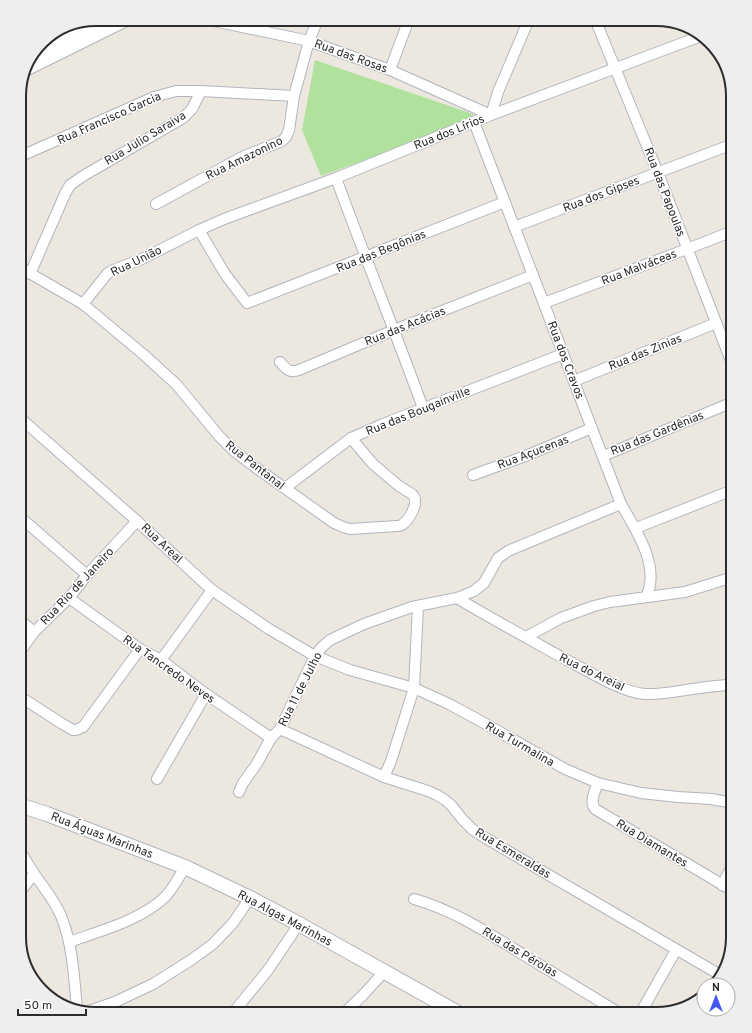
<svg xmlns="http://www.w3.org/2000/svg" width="752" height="1033" viewBox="0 0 752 1033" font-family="Overpass,sans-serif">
<rect width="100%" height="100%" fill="#ede8df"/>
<path fill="#b0e29d" d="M315,60l158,54 -1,7 -151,55 -19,-46z"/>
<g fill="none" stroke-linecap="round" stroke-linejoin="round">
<g stroke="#b2b4bf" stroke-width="12">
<g id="street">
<path d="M191,19h3"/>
<path d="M204,19l105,22 81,29 101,45 7,-23 31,-73"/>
<path d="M595,19l63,154 75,193"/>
<path d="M390,70l19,-51"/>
<path d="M474,122l147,382c15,26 40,63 25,93"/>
<path d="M19,157l135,-60 22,-6h25l93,5"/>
<path d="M336,178c28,77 59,153 87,230"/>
<path d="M156,204l86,-47 40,-16 4,-4 3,-7 5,-34 15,-55 9,-22"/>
<path d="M514,227l219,-83"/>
<path d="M199,230l26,44 22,29 258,-101"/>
<path d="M19,267l64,37 60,50 33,30 43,52 15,15 21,16 79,56 9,4 7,2 47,-3c2,0 5,-1 6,-2 6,-4 13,-17 12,-24 0,-3 -1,-4 -3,-6l-13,-8 -26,-22 -22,-26"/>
<path d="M30,274l35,-80 5,-9 13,-9 100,-58 9,-9 9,-18"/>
<path d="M544,303l143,-54 46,-18"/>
<path d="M83,304l24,-30 6,-4 29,-11 57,-29 25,-11 112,-41 155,-63 210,-79"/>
<path d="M280,362c7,8 9,11 19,8l95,-40 139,-55"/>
<path d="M574,381l142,-58"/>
<path d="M19,417l118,104 75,69 57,39 46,27 35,14 64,18 35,16 26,14 90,51 33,14 43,10 37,4 33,2 22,4"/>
<path d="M603,456l130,-54"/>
<path d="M473,475l55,-20 64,-27"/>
<path d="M285,488l66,-50 32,-14 180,-70"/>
<path d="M19,516l68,59"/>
<path d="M636,528l97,-38"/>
<path d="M69,598l71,51 21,11 45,34 65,44"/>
<path d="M457,598c35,21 72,41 108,61 21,11 58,34 80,35 18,1 37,-4 55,-6 11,-2 22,-2 33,-4"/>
<path d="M19,619l15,13"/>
<path d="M526,637l35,-19 33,-12 16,-4 75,-10 48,-15"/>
<path d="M19,653l15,-21 35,-34 18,-23 50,-54"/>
<path d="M161,660l51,-70"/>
<path d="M19,696l42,27 12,7h3l7,-3 57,-78"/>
<path d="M280,729l104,48 44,14 9,4 8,5 6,5 12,15 9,9 15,10 235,137"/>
<path d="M384,777l7,-16 23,-73 4,-82"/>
<path d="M157,779l49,-85"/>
<path d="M598,783c-3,8 -9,19 -3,26l138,82"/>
<path d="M239,792l4,-9 13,-18 15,-27 9,-9 35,-73 7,-9 8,-7 34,-16 48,-17 45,-9 17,-7 10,-8 14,-25 10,-7 113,-47"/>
<path d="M19,849c5,8 10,17 16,26 9,13 20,26 26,41 12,29 13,62 16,93"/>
<path d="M722,885l11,-20"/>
<path d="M19,893l15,-19"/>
<path d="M414,899c39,11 73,33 108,55 33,20 66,40 99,60"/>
<path d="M69,942c31,-11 73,-22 97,-46 8,-9 13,-19 19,-29"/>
<path d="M86,1012l29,-10 38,-18 38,-24 22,-16 20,-21 17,-25"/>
<path d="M232,1014l36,-44 31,-46"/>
<path d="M343,1014l20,-19 21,-23"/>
<path d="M640,1014l36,-64"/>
</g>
</g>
<g stroke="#b2b4bf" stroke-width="16">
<g id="secondary">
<path d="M36,50l67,-31"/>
<path d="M25,69l101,-50"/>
<path d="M19,805l28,9 138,53 65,31 49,26 161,90"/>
</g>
</g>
<use href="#street" stroke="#fff" stroke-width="10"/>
<use href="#secondary" stroke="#fff" stroke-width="14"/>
</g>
<g text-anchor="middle" stroke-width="3" stroke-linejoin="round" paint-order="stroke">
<g font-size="12" fill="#2c2c2c" stroke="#fff">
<text transform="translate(351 56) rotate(20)" y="4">Rua das Rosas</text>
<text transform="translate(109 118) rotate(-24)" y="4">Rua Francisco Garcia</text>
<text transform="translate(449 132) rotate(-22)" y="4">Rua dos Lírios</text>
<text transform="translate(145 138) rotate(-31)" y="4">Rua Julio Saraiva</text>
<text transform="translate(244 158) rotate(-26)" y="4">Rua Amazonino</text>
<text transform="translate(665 192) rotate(69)" y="4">Rua das Papoulas</text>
<text transform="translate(601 194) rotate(-21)" y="4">Rua dos Gipses</text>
<text transform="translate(381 251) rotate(-22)" y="4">Rua das Begônias</text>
<text transform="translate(136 261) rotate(-26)" y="4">Rua União</text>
<text transform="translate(639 267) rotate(-21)" y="4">Rua Malváceas</text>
<text transform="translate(405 326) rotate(-22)" y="4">Rua das Acácias</text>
<text transform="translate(645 352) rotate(-22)" y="4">Rua das Zinias</text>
<text transform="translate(566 360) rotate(69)" y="4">Rua dos Cravos</text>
<text transform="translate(418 411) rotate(-22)" y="4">Rua das Bougainville</text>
<text transform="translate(657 433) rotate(-22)" y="4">Rua das Gardênias</text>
<text transform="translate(533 452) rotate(-21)" y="4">Rua Açucenas</text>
<text transform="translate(255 465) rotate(38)" y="4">Rua Pantanal</text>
<text transform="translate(162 543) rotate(43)" y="4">Rua Areal</text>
<text transform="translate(77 586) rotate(-47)" y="4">Rua Rio de Janeiro</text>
<text transform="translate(169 669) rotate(35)" y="4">Rua Tancredo Neves</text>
<text transform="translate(592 672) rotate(26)" y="4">Rua do Areial</text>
<text transform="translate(300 689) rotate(-63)" y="4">Rua 11 de Julho</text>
<text transform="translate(520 744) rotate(30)" y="4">Rua Turmalina</text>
<text transform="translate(102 835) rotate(21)" y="4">Rua Águas Marinhas</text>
<text transform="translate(652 843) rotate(31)" y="4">Rua Diamantes</text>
<text transform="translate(513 853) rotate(31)" y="4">Rua Esmeraldas</text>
<text transform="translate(285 918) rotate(28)" y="4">Rua Algas Marinhas</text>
<text transform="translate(520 952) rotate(31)" y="4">Rua das Pérolas</text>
</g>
</g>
<path d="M0 0H752V1033H0ZM96 26H656A70 70 0 0 1 726 96V937A70 70 0 0 1 656 1007H96A70 70 0 0 1 26 937V96A70 70 0 0 1 96 26Z" fill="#eee" fill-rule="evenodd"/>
<path fill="none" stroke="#2c2c2c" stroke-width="2" d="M96 26H656A70 70 0 0 1 726 96V937A70 70 0 0 1 656 1007H96A70 70 0 0 1 26 937V96A70 70 0 0 1 96 26Z"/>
<g transform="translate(716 997)"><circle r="19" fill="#ffffff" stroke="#ababab"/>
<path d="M0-3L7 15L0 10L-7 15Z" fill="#4458f5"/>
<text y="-6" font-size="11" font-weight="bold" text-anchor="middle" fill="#2c2c2c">N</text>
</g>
<path d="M18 1009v6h68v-6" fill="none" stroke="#2c2c2c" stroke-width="2"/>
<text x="24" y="1009" font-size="12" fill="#2c2c2c" stroke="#ffffff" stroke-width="3" paint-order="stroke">50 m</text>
</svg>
